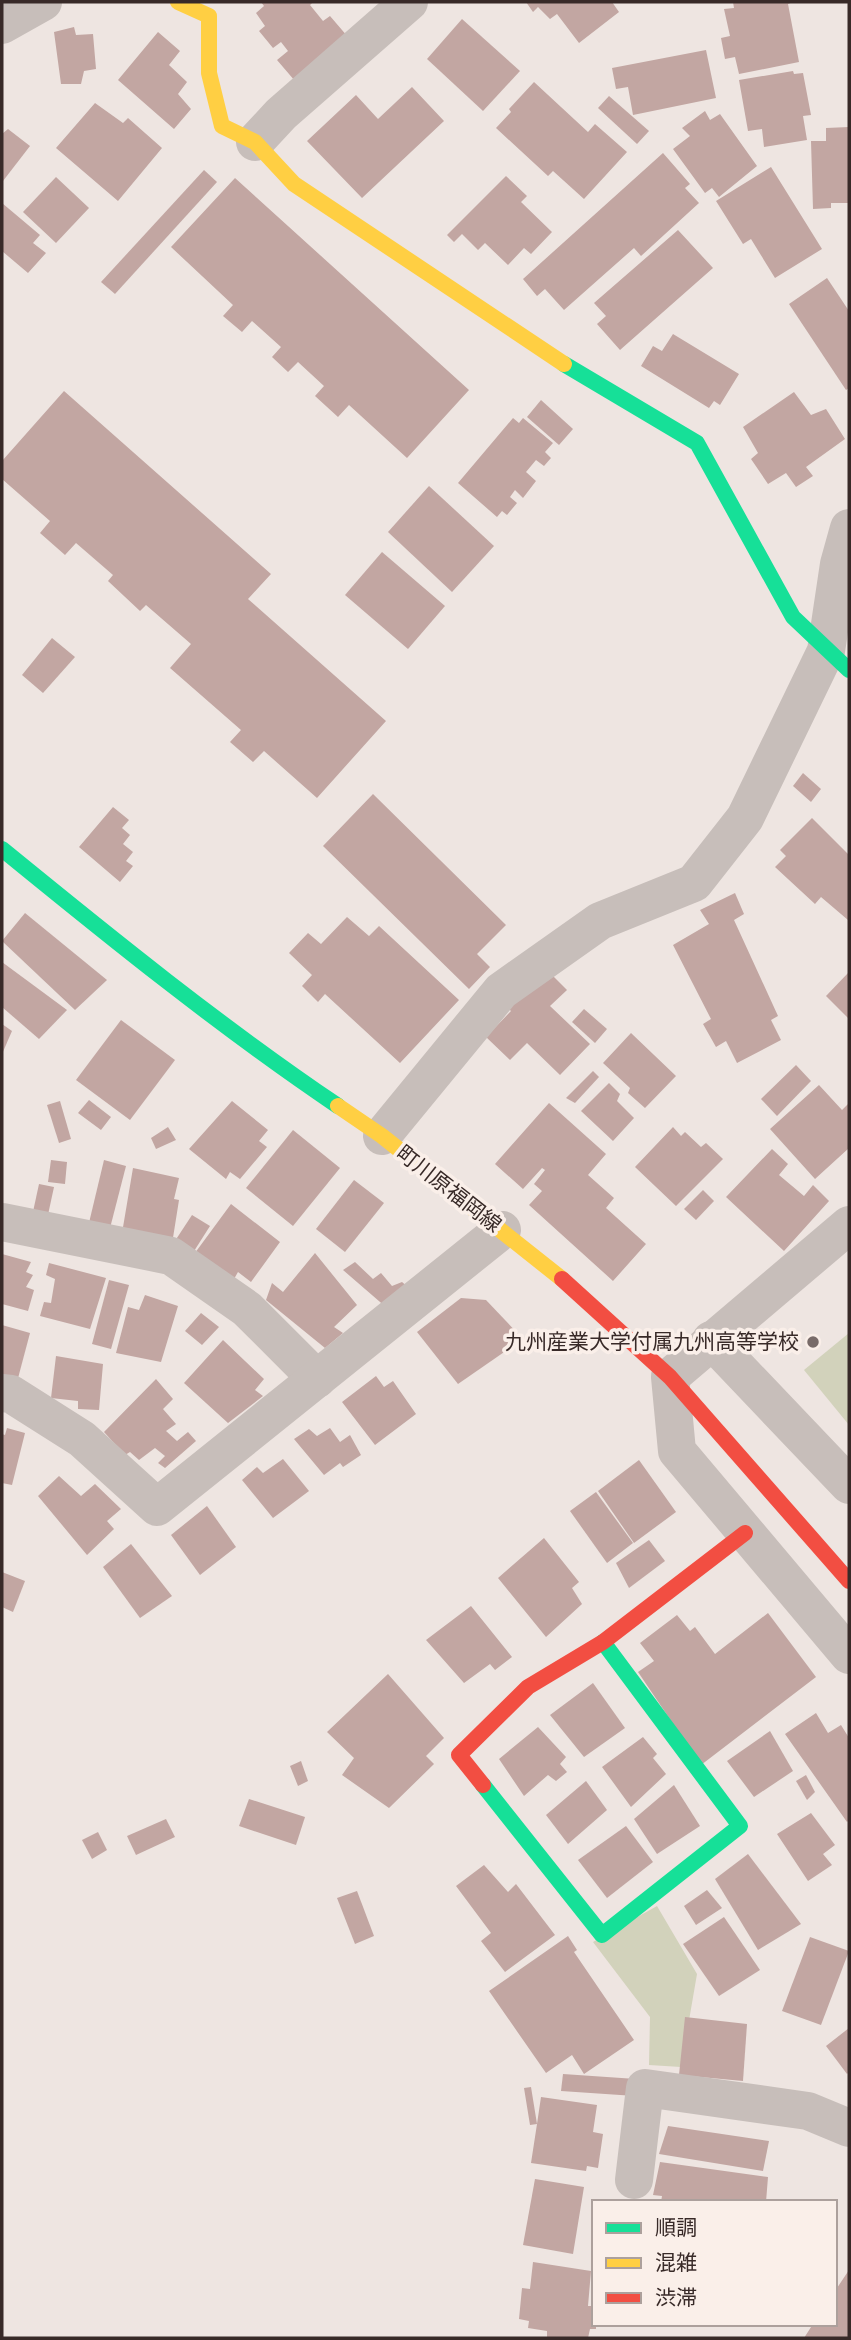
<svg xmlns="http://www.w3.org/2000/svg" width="851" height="2340" viewBox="0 0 851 2340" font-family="'PT Sans','Noto Sans JP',sans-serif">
<rect width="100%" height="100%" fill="#eee5e1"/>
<g fill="#d2d2bb">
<path d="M849,1333v92l-45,-55z"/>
<path d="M657,1906l40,68 -16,93 -32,-2 1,-48 -57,-75z"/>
</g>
<g fill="#c2a6a2">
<path d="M261,2h52l-3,3 13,16 7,-5 18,21 -53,44 -18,-21 11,-9 -7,-9 -8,6 -14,-17 6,-5 -9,-13 8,-7z"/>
<path d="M526,2h86l7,10 -40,31 -22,-29 -7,5 -12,-12 -5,5z"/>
<path d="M733,2h60l-5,2 11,58 -60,12 -4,-17 -10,2 -4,-21 9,-2 -6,-27 10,-1z"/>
<path d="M462,19l58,52 -37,40 -56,-52z"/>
<path d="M74,27l2,8 17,-1 3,35 -12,2 -3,13h-20l-7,-52z"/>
<path d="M158,32l22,19 -11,14 18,17 -9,12 13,15 -17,20 -56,-49z"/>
<path d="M706,50l10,48 -83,17 -5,-28 -12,2 -4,-21z"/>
<path d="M793,71l1,3 9,-1 8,42 -8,1 4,24 -43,7 -2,-18 -14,2 -9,-51z"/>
<path d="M534,82l54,50 7,-8 32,28 -43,47 -31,-28 -5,5 -52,-48 15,-16 -2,-3z"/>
<path d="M412,87l32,34 -82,77 -55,-57 49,-46 22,24z"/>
<path d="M609,96l40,35 -12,13 -39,-36z"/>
<path d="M95,103l28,20 5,-5 34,30 -44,53 -62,-53z"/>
<path d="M705,111l5,9 10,-6 37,52 -38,31 -7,-9 -7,5 -32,-44 17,-13 -8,-8z"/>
<path d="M849,127v76h-18v5l-18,1 -2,-68h15v-13z"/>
<path d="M8,129l22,17 -27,35 -1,-47z"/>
<path d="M663,153l27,31 -5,4 14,15 -58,53 -7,-8 -70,62 -19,-21 -8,7 -14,-17z"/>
<path d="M771,167l51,82 -47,29 -24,-39 -8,5 -27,-43z"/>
<path d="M204,170l13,12 -102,112 -14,-12z"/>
<path d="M506,176l21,20 -6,6 31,30 -21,22 -7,-6 -16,17 -23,-22 -7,7 -16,-16 -8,8 -7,-7z"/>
<path d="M56,177l33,31 -33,35 -33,-31z"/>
<path d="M235,178l234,212 -62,68 -58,-53 -11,12 -23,-21 9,-10 -26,-24 -10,10 -16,-15 9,-10 -29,-26 -10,11 -19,-16 10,-11 -62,-58z"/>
<path d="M2,203l38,32 -7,8 13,10 -18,20 -26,-22z"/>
<path d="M678,230l35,38 -93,82 -23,-26 9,-8 -12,-13z"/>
<path d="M827,278l22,33v77l-3,2 -57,-86z"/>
<path d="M673,334l66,40 -19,31 -6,-4 -5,7 -68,-42 12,-20 9,5z"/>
<path d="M64,391l207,183 -23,25 138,122 -69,77 -53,-47 -11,11 -23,-20 11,-12 -71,-62 21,-24 -45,-39 -6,6 -32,-30 5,-6 -37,-32 -11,12 -25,-22 10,-12 -48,-42v-18z"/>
<path d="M794,392l17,23 15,-6 19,30 -39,28 7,9 -17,11 -10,-14 -18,11 -17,-25 7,-6 -15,-26z"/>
<path d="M541,400l32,29 -14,16 -32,-28z"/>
<path d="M513,418l6,5 4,-5 30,25 -8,9 6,6 -7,8 -8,-6 -10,12 10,9 -13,17 -8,-8 -5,7 7,6 -10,12 -5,-4 -5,6 -39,-34z"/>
<path d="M429,486l65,60 -42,46 -64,-60z"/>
<path d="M382,552l63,54 -37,43 -63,-54z"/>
<path d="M52,638l23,19 -32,36 -21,-18z"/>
<path d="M803,773l18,16 -10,13 -18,-16z"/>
<path d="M373,794l133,131 -29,29 13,13 -21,22 -146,-143z"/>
<path d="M113,807l16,13 -7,8 8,7 -7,9 10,8 -7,9 7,5 -13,16 -41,-35z"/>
<path d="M812,818l36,36 1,-1 -1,67 -27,-23 -6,7 -40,-37 11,-11 -6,-6z"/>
<path d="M735,893l9,21 -10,6 44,96 -7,4 10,20 -44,23 -11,-22 -10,6 -13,-23 8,-5 -38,-74 36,-21 -9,-14z"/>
<path d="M25,913l82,67 -32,30 -73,-69z"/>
<path d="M347,917l22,19 10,-10 80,74 -59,63 -75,-69 -7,8 -16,-16 10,-11 -23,-22 19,-20 13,11z"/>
<path d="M2,962l65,48 -28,29 -37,-32z"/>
<path d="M543,966l24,24 -17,16 40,38 -30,31 -33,-32 -17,17 -24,-23 25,-26 -7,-7z"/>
<path d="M849,972v47l-23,-23z"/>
<path d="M584,1009l23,20 -12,14 -23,-21z"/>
<path d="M121,1020l54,40 -45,60 -54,-40z"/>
<path d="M2,1024l10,7 -10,23z"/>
<path d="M631,1033l45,43 -31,32 -17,-15 2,-5 -27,-25z"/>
<path d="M796,1065l15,16 -34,35 -16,-17z"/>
<path d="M593,1071l6,6 -24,26 -9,-5z"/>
<path d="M609,1083l11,11 -3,7 17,17 -21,23 -32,-30z"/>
<path d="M819,1085l23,25 7,-7v45l-34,31 -45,-50z"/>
<path d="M89,1100l22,17 -10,13 -23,-17z"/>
<path d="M60,1101l11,38 -12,4 -12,-38z"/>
<path d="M232,1101l36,29 -9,11 8,6 -27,32 -10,-7 -4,7 -37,-30z"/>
<path d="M549,1103l57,51 -18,21 26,23 -8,10 40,36 -33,37 -84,-76 13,-14 -8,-7 11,-14 -3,-2 -19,21 -28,-25z"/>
<path d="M168,1127l8,13 -20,9 -5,-11z"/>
<path d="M673,1127l8,9 4,-4 16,15 5,-4 17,16 -47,47 -41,-39z"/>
<path d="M293,1130l47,38 -47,58 -47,-38z"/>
<path d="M772,1149l16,15 -9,11 25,21 9,-11 16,16 -45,50 -58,-54z"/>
<path d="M51,1160l16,2 -2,22 -17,-2z"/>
<path d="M104,1160l22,6 -17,66 -21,-5z"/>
<path d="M133,1168l46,10 -5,21 5,1 -7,44 -51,-5z"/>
<path d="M354,1180l30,23 -39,49 -29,-23z"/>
<path d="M39,1184l15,3 -8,37 -15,-3z"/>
<path d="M703,1190l11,11 -18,19 -12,-11z"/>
<path d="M231,1204l49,38 -29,40 -13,-10 -4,7 -42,-22z"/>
<path d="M192,1215l18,11 -21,33 -18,-12z"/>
<path d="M315,1253l42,52 -23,22 9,6 -18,15 -59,-48 6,-17 11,9z"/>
<path d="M2,1254l29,8 -5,10 7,3 -7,12 8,3 -6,21 -26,-7z"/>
<path d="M355,1262l18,17 8,-6 11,13 10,-4 7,6 -22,20 -44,-38z"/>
<path d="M49,1263l57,15 -16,51 -50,-13 4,-14 7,1 4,-24 -9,-4z"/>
<path d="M109,1280l20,5 -18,64 -19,-5z"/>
<path d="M145,1295l33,11 -17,56 -45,-9 12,-46 11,3z"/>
<path d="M461,1298l25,2 37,39 -65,45 -41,-52z"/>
<path d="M201,1313l18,14 -17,18 -17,-14z"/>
<path d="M2,1325l28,8 -13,49 -15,-4z"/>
<path d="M223,1340l41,39 -9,11 8,6 -35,27 -44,-40z"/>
<path d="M56,1356l47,8 -4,46 -21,-1v-8l-27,-3z"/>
<path d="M376,1376l8,11 9,-6 23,33 -41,31 -33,-43z"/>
<path d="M156,1379l17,20 -10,10 13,15 -10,7 11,10 11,-9 8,9 -31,27 -7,-5 7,-7 -10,-8 -16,12 -9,-8 -5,3 -21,-23z"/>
<path d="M7,1428l18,5 -13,52 -10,-2v-49l3,1z"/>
<path d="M330,1428l10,14 10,-7 11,20 -18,12 -3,-4 -16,12 -30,-36 15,-10 8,7z"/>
<path d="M283,1459l26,32 -36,27 -31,-38 15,-13 6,6z"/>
<path d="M639,1460l37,52 -42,31 -36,-52z"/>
<path d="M59,1476l22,20 14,-12 26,25 -14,12 7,8 -27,26 -49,-59z"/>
<path d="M596,1492l37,51 -26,20 -37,-52z"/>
<path d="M207,1506l29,41 -36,28 -29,-40z"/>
<path d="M544,1538l35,44 -7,6 10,16 -36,33 -48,-59z"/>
<path d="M649,1540l16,21 -36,27 -13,-25z"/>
<path d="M131,1544l41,52 -32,22 -37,-51z"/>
<path d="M2,1572l23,9 -12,31 -11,-5z"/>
<path d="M471,1606l41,51 -17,13 -5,-6 -26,19 -38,-43z"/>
<path d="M768,1613l48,64 -115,88 -63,-93 16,-11 -14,-18 37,-28 13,16 5,-4 20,27z"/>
<path d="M388,1674l56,64 -18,18 8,8 -45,44 -47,-33 12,-17 -27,-26z"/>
<path d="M593,1683l32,45 -41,29 -34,-42z"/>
<path d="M816,1713l12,20 13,-8 8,13v82l-2,2 -62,-88z"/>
<path d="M538,1727l28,30 -6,7 7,8 -11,9 -8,-6 -24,21 -25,-37z"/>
<path d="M770,1731l23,40 -39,26 -27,-36z"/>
<path d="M643,1737l14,17 -4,4 13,16 -35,33 -29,-40z"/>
<path d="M301,1761l7,20 -10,5 -8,-20z"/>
<path d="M806,1775l9,17 -8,8 -11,-19z"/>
<path d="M586,1781l21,29 -39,34 -22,-29z"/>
<path d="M674,1785l26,41 -43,28 -23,-35z"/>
<path d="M249,1799l56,18 -9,28 -57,-19z"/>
<path d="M811,1813l24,32 -12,9 9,11 -24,16 -31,-47z"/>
<path d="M166,1819l9,18 -39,18 -9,-19z"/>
<path d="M626,1826l27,36 -46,36 -29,-38z"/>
<path d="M98,1832l9,18 -15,9 -10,-19z"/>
<path d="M748,1854l53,70 -43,26 -43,-71z"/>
<path d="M484,1865l24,27 8,-8 39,51 -50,37 -24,-31 10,-8 -35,-47z"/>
<path d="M707,1890l15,18 -26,17 -12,-19z"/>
<path d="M357,1891l17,45 -19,8 -18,-46z"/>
<path d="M724,1917l36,53 -41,26 -36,-52z"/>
<path d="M568,1936l9,14 -3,2 60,88 -50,34 -12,-19 -26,18 -57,-82z"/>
<path d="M810,1937l39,14 -28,74 -39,-14z"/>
<path d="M685,2017l62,7 -4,57 -64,-6z"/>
<path d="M849,2028v44l-2,2 -21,-28z"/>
<path d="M563,2074l73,5 -1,17 -74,-5z"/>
<path d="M531,2087l6,37 4,-27 56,8 -4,27 10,2 -5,34 -11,-2 -1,5 -55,-8 6,-39 -7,1 -6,-37z"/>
<path d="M668,2126l101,15 -6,30 -104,-17z"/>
<path d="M660,2162l108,15 -2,25h-105l1,-6 -9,-1z"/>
<path d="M535,2179l49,8 -11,67 -50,-9z"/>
<path d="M533,2262l58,9 -3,35h6v18h2v5h-6l-2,9h-41v-7l-19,-3 1,-7 -10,-2 3,-31 8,1z"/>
<path d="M849,2270v68h-45l9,-14h22v-33z"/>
</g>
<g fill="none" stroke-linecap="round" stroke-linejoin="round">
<g stroke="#c7beba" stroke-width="38">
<path d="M2,25l41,-23"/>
<path d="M255,142l26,-28 128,-112"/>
<path d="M382,1136l119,-145 99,-70 94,-38 51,-65 81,-167 13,-87 10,-36"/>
<path d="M2,1222l169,34 76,53 70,70"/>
<path d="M849,1225l-179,152 7,74 172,204"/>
<path d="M711,1340l138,145"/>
<path d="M2,1393l9,1 71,45 75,68 345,-277"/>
<path d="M634,2180l11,-92 163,23 41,17"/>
</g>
<g stroke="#16e098" stroke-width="16">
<path d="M564,364l133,79 96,174 56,53"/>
<path d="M2,849c109,89 219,178 336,257"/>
<path d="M483,1785l119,150 138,-109 -137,-184"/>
</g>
<g stroke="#ffcf43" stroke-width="16">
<path d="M178,2l31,14v57l13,53 33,16 39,42 270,180"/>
<path d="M338,1106l44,30 180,143"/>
</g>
<g stroke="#f24e42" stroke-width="16">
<path d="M562,1279l108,98 179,204"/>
<path d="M483,1785l-24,-30 69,-68 75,-45 142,-109"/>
</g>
</g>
<circle fill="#786b69" stroke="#faefe9" stroke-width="2.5" cx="813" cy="1342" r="7"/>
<g text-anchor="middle" stroke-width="7" stroke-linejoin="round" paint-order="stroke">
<g font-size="21" fill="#382a28" stroke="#faefe9">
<text transform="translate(449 1189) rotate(38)" y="7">町川原福岡線</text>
</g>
<g font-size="21" fill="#382a28" stroke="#faefe9" text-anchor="end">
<text x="799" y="1349">九州産業大学付属九州高等学校</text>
</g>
</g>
<rect width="851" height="2340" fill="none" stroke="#382a28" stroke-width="7"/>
<rect x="592" y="2200" width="245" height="126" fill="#faefe9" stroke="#aca09c" stroke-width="2"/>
<rect x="606" y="2223" width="35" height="10" fill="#16e098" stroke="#aca09c" stroke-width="2"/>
<text x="655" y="2235" font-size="21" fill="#382a28">順調</text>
<rect x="606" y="2258" width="35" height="10" fill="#ffcf43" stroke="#aca09c" stroke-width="2"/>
<text x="655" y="2270" font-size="21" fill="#382a28">混雑</text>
<rect x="606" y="2293" width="35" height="10" fill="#f24e42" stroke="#aca09c" stroke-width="2"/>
<text x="655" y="2305" font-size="21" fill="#382a28">渋滞</text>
</svg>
